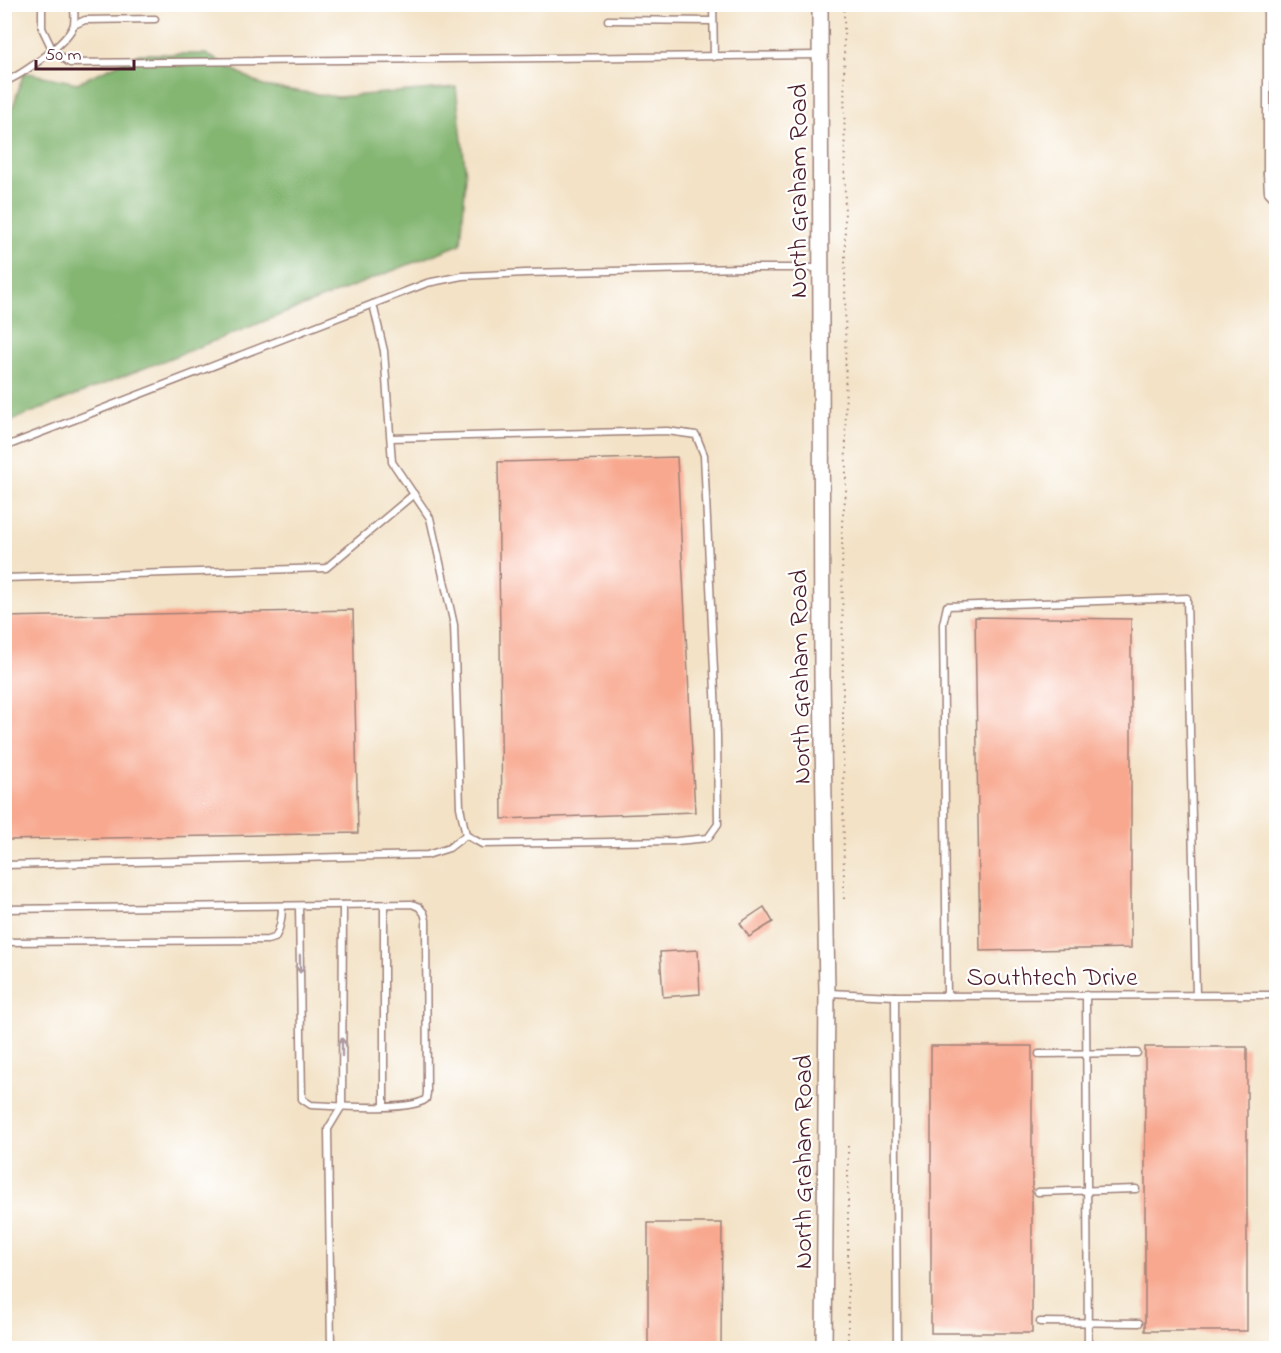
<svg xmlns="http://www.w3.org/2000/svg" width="1281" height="1353" viewBox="0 0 1281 1353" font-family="'Indie Flower',sans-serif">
<rect width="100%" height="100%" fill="#fff"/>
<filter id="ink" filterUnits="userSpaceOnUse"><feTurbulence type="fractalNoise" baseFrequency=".0167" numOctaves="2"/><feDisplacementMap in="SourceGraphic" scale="12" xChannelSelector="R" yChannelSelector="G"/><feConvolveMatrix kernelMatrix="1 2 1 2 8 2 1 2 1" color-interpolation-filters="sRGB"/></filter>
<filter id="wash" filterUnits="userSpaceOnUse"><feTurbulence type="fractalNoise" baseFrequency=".008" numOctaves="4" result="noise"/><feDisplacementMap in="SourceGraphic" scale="24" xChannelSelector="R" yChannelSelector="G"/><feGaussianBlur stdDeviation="1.35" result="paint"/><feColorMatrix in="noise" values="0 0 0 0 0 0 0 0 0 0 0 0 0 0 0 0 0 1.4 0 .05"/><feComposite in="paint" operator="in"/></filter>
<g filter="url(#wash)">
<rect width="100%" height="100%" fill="#f3e2c6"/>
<path fill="#84b672" stroke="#676a4e" stroke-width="1.5" d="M139,54h67l57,32 75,11 118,-10 10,88 -5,69 -456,179v-291l19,-60 53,11z"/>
<g id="blocks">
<g fill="#f8a88f">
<path d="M677,457l18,355 -193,7 -4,-357z"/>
<path d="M353,610l5,223 -354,7v-223z"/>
<path d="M975,617l156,2v329l-151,3z"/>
<path d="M764,907l9,15 -24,15 -9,-14z"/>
<path d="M698,950l2,44 -37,3 -3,-45z"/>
<rect x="931" y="1046" width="101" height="287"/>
<rect x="1145" y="1047" width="102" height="284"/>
<path d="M648,1223h74l-1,125 -73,-1z"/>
</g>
</g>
</g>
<g filter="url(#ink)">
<use href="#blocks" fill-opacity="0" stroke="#9e8078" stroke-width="1.5"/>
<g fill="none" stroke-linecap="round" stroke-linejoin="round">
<g stroke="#9e8078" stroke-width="9">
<g id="service">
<path d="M42,4v24l11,23 17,12 749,-8"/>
<path d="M713,4l1,53"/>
<path d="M1267,4v170l1,18 8,9"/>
<path d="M608,20l105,1"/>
<path d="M74,25l11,-5 70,-1"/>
<path d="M4,82c18,-7 65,-40 70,-58 1,-6 0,-14 0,-20"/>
<path d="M1267,174h9"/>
<path d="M373,304l11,47 8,111 38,56 24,107 6,182 6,28 16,9 195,-3 31,-3 10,-14 -1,-89 -13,-280 -8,-20 -29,-4 -276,7"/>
<path d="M4,447l423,-164 35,-7 63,-3 217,-5h78"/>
<path d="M4,578l322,-10 88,-74"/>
<path d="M4,865l423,-10 22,-7 17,-13"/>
<path d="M384,905v201"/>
<path d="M4,909l408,-5 7,3 5,6 2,7 1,173 -1,6c-15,13 -92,7 -115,6l-9,-6 -3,-193"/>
<path d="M4,942l263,-2 8,-2c6,-10 7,-20 7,-32"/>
<path d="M828,993l67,3 381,-1"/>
<path d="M1086,995l2,353"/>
<path d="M895,996l2,352"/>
<path d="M947,996l-4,-372 4,-18 240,-8 9,397"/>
<path d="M1039,1054l98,-1"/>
<path d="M1038,1192l98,-3"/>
<path d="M1040,1322l99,1"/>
<path d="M331,1348l-3,-219 14,-23 1,-201"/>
</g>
</g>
<g stroke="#9e8078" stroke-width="18">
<path id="tertiary" d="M820,4l2,672 5,317 -3,355"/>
</g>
<g stroke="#9e8078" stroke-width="2" stroke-dasharray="1.5 4.5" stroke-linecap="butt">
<path d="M844,899l-2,-377 4,-29 -2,-489"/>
<path d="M848,1146v202"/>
</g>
<use href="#service" stroke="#fff" stroke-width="6"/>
<use href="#tertiary" stroke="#fff" stroke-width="15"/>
</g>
<defs><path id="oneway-shaft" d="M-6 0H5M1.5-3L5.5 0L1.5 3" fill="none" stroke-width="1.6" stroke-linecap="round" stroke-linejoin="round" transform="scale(1.5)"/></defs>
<g stroke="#ae9aa0">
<use href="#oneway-shaft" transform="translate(300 964) rotate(89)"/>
<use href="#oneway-shaft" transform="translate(342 1047) rotate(-90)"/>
</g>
</g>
<g text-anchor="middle" stroke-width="4.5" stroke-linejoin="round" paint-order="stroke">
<g font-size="26" fill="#4a1f2b" stroke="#fff">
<text transform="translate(797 191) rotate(-90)" y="9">North Graham Road</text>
<text transform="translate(799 677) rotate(-91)" y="9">North Graham Road</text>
<text x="1052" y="985">Southtech Drive</text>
<text transform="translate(802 1162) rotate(-90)" y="9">North Graham Road</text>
</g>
</g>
<rect width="1281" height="1353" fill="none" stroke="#fff" stroke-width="24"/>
<path d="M36 60v9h98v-9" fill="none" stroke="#4a1f2b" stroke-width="3"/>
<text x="45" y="60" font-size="18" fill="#4a1f2b" stroke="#ffffff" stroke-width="4.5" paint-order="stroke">50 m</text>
</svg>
